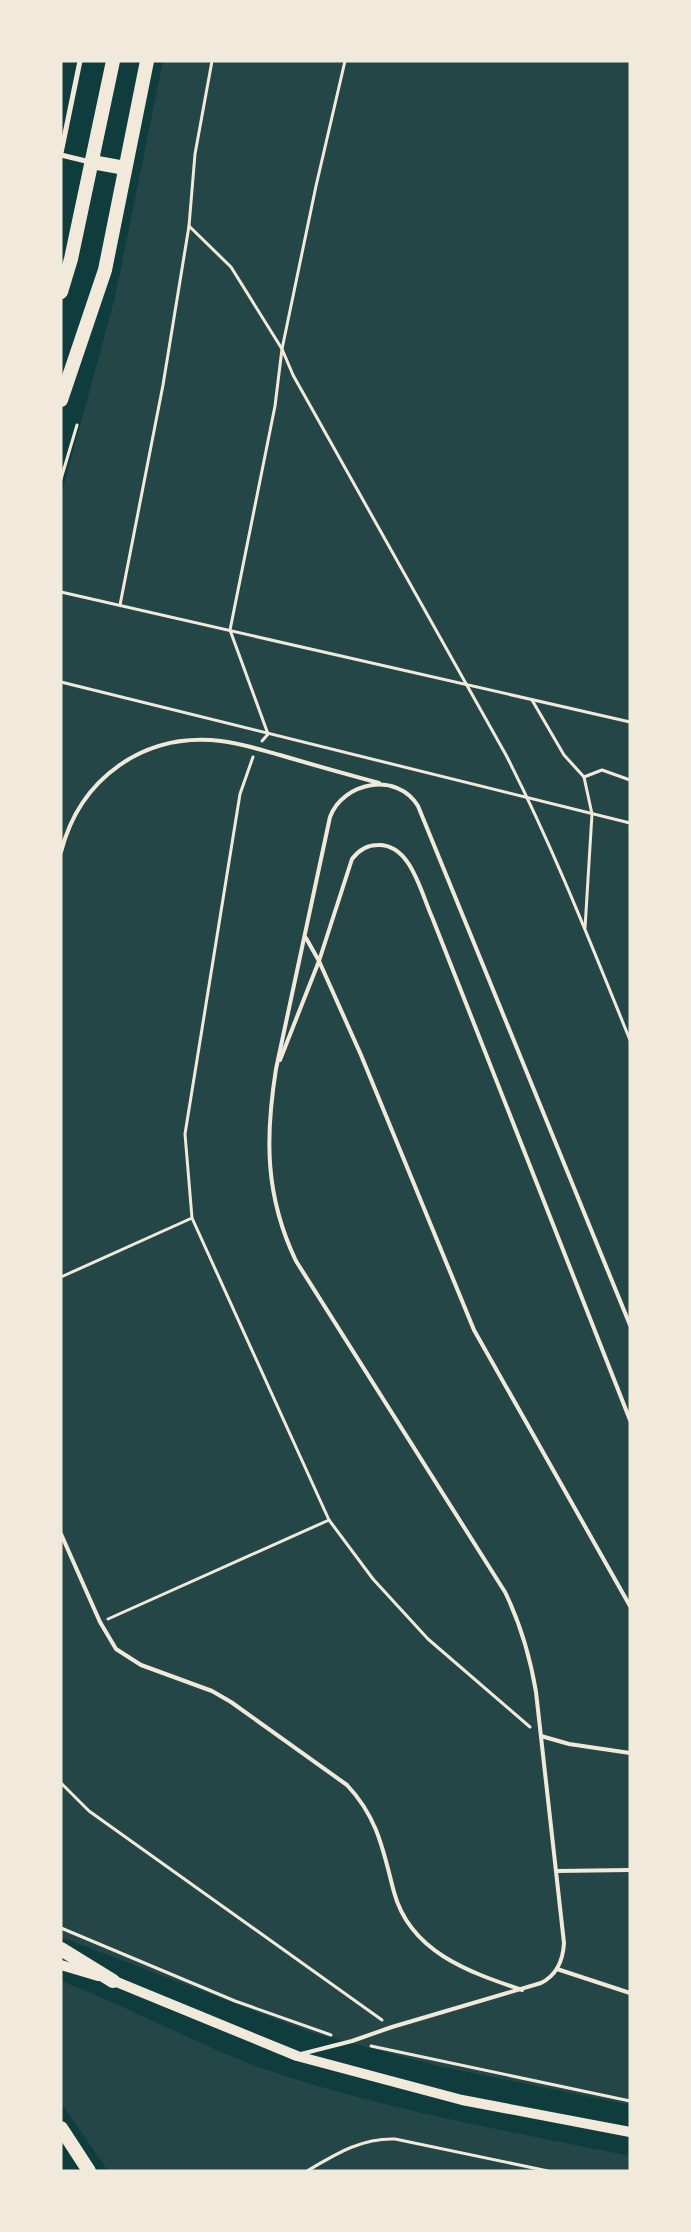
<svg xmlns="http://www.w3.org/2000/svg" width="691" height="2232" viewBox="0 0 691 2232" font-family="Commissioner,sans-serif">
<rect width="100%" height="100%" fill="#0f3d3e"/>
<g fill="#244646">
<path d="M163,61h467v2044l-192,-39 -128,-34 -249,-95v-1441l54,-199z"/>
<path d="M61,1981c72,27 139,66 212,91 116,39 237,59 357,84v15h-522l-47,-68z"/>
</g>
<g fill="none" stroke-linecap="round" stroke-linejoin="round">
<g stroke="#f1e9da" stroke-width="3">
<path d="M189,226l42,41 51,82 11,26 213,380c47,92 85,189 124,285"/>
<path d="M61,479l16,-54"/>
<path d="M61,592l569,130"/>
<path d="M120,605l43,-220 26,-159 6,-72 17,-93"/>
<path d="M61,682l569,141"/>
<path d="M532,700l32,55 20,22 18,-7 28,10"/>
<path d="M268,734l-38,-104 45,-224 7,-57 34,-163 29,-125"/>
<path d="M262,741l6,-7"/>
<path d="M253,757l-13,37 -55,340 7,84 137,302 44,59 55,60 102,88"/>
<path d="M584,777l8,37 -7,114"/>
<path d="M61,1277l131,-59"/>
<path d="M108,1619l221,-99"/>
<path d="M61,1783l28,28 293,209"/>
<path d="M61,1928l174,73 96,34"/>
<path d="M371,2046l259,55"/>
<path d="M307,2171c29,-17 54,-33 88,-32l153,32"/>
</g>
<g stroke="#f1e9da" stroke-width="4">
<path d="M61,852c19,-74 83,-120 160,-111 19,2 40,9 59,14 33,10 66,19 99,28"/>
<path d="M306,938l13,23 42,94 113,275 156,276"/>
<path d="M280,1060l39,-99 33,-102c6,-8 15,-14 26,-14 33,-1 43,48 54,72l198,503"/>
<path d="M61,1534l39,88 16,27 25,16 71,26 19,11 116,83c31,33 36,65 47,107 16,60 75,80 128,98"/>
<path d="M541,1736l28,8 61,9"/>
<path d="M557,1871l73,-1"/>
<path d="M557,1969l73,24"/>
<path d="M301,2054l51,-13 40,-14 149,-44c16,-8 22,-22 23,-40l-28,-251c-6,-36 -15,-67 -31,-100l-209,-331c-31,-65 -31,-123 -20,-192l54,-252c13,-35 67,-46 88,-11l212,519"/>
</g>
<g stroke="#f1e9da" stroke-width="5">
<path d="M61,153l19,-92"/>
<path d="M61,155l29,7"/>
</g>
<g stroke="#f1e9da" stroke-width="10">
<path d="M61,1965l37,11"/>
<path d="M107,1978l190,78 165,44 168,32"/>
</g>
<g stroke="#f1e9da" stroke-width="14">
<path d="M92,162l33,6"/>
<path d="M61,292l10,-33 42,-198"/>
<path d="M61,400l44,-130 42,-209"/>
<path d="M61,1949l52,32"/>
<path d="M61,2128l28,43"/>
</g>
</g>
<rect width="691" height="2232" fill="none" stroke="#f1e9da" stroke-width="125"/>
</svg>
